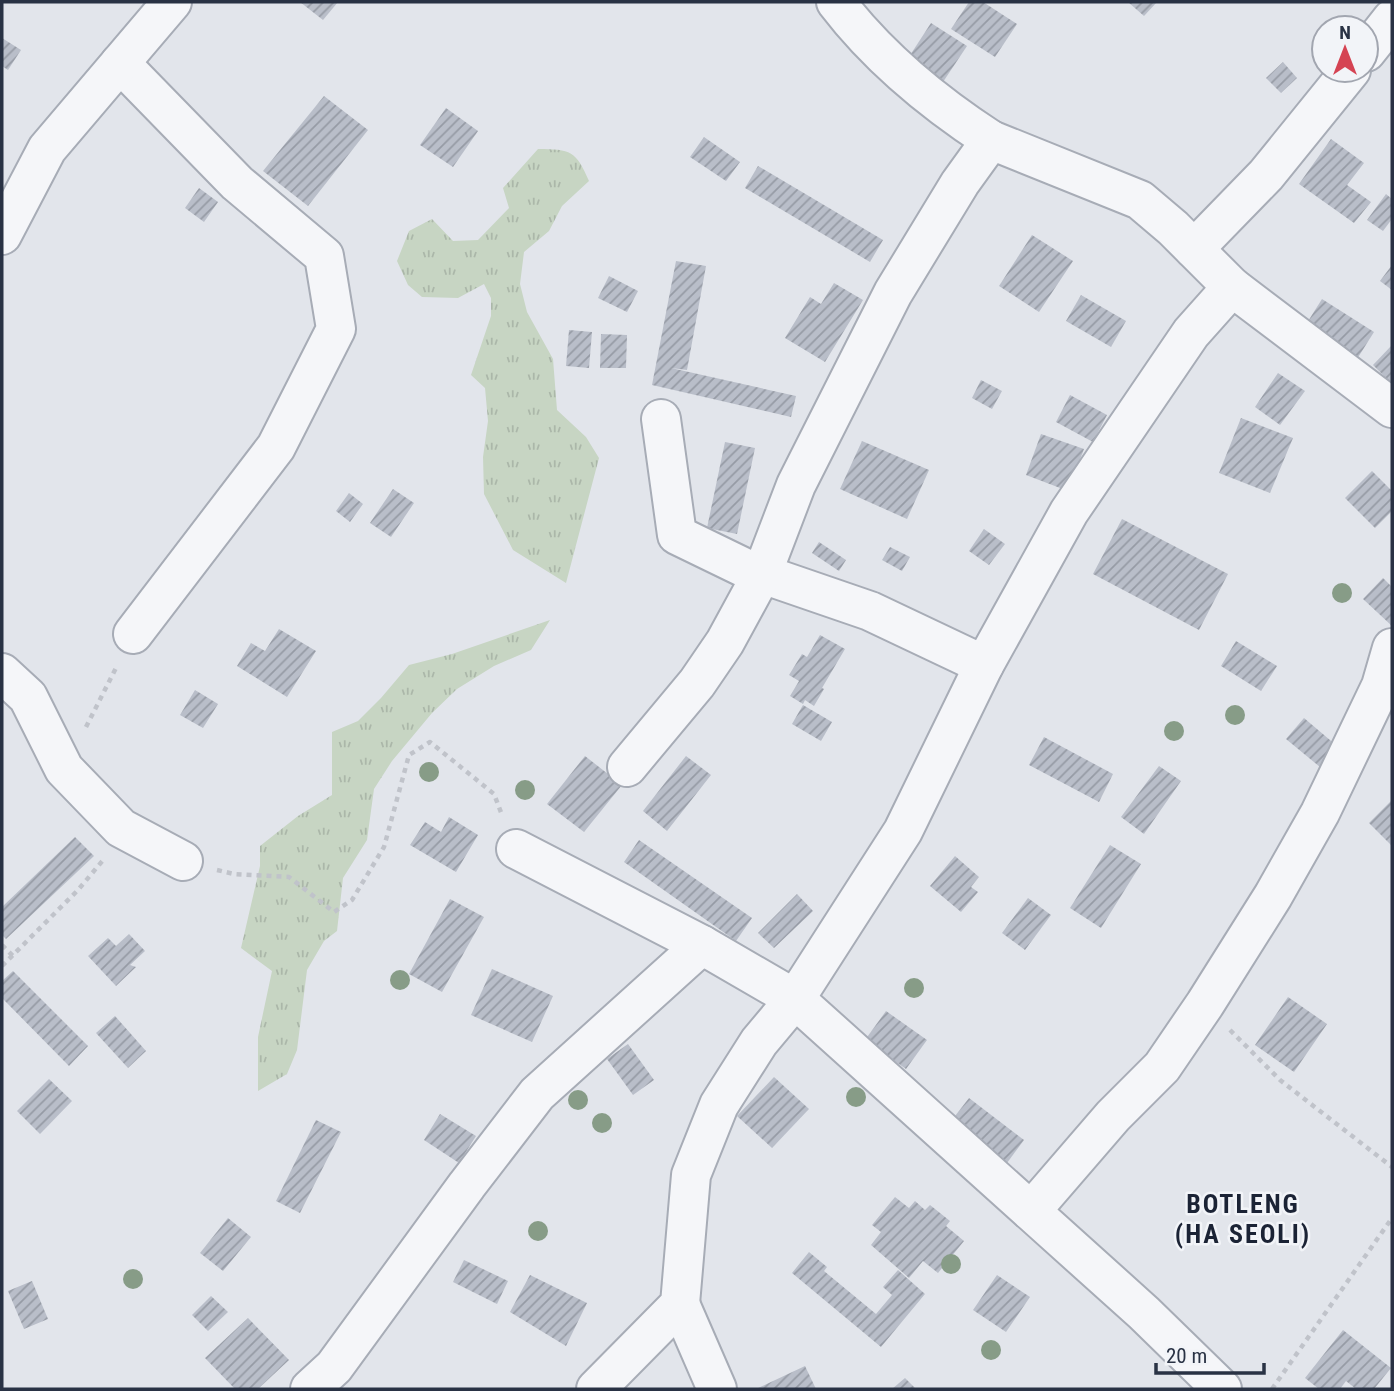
<svg xmlns="http://www.w3.org/2000/svg" width="1394" height="1391" viewBox="0 0 1394 1391" font-family="'Roboto Condensed',sans-serif">
<defs>
<pattern id="grass-tufts" width="24" height="20" patternUnits="userSpaceOnUse" patternTransform="scale(1.75)"><rect width="24" height="20" fill="#c7d5c3"/><path d="M3 7l-1-3M5 7V3M7 7l1-3M15 17l-1-3M17 17v-4M19 17l1-3" fill="none" stroke="#abb7a9"/></pattern>
<pattern id="building-hatch" width="6" height="6" patternUnits="userSpaceOnUse" patternTransform="scale(1.75)"><rect width="6" height="6" fill="#b9bec9"/><path d="M-1 1l2-2M0 6l6-6M5 7l2-2" fill="none" stroke="#969ba5"/></pattern>
</defs>
<rect width="100%" height="100%" fill="#e2e5eb"/>
<g fill="url(#grass-tufts)">
<path d="M538,149c33,0 38,2 51,32l-27,25 -13,25 -25,21 -4,32 7,28 26,47 4,51 29,27 13,21 -33,125 -53,-33 -29,-56 -1,-37 5,-36 -3,-33 -14,-13 20,-59v-18l-7,-14 -26,14 -36,-1 -14,-12 -11,-24 12,-30 23,-12 21,22 25,-1 31,-32 -6,-20z"/>
<path d="M550,620l-19,30 -37,16 -37,23 -25,24 -40,48 -18,28 -7,51 -24,38 -6,53 -13,10 -17,29 -10,80 -10,24 -29,17v-54l14,-66 -31,-23 19,-82v-20l38,-30 34,-21v-63l26,-11 23,-23 28,-33 43,-11z"/>
</g>
<g fill="url(#building-hatch)">
<path d="M300,2h38l-15,18z"/>
<path d="M969,2h14l34,22 -22,33 -44,-28z"/>
<path d="M1128,2h29l-13,14z"/>
<path d="M931,23l36,23 -26,39 -36,-22z"/>
<path d="M2,38l19,12 -13,20 -6,-4z"/>
<path d="M1283,62l14,16 -16,15 -15,-15z"/>
<path d="M324,96l44,34 -60,76 -45,-35z"/>
<path d="M446,108l32,23 -25,36 -33,-22z"/>
<path d="M704,137l36,25 -14,19 -36,-24z"/>
<path d="M1331,139l33,24 -17,22 24,17 -17,21 -55,-39z"/>
<path d="M758,166l125,74 -13,22 -125,-74z"/>
<path d="M199,188l19,14 -14,20 -19,-14z"/>
<path d="M1386,194l6,5v20l-9,12 -16,-11z"/>
<path d="M1032,235l41,26 -34,51 -40,-26z"/>
<path d="M676,261l30,5 -19,104 -16,-2 125,28 -5,21 -139,-32z"/>
<path d="M1392,265v25l-12,-9z"/>
<path d="M609,276l29,15 -11,21 -29,-14z"/>
<path d="M834,283l29,17 -38,62 -40,-24 25,-41 11,7z"/>
<path d="M1081,295l45,26 -15,26 -45,-26z"/>
<path d="M1322,299l52,33 -17,27 -52,-33z"/>
<path d="M569,330l23,2 -3,36 -23,-2z"/>
<path d="M601,334l26,1 -1,33h-26z"/>
<path d="M1392,345v39l-19,-19z"/>
<path d="M1278,373l27,18 -25,34 -25,-18z"/>
<path d="M981,380l21,11 -10,18 -20,-11z"/>
<path d="M1070,395l37,20 -14,27 -37,-20z"/>
<path d="M1241,418l52,20 -23,55 -51,-20z"/>
<path d="M1041,434l43,15 -16,42 -42,-16z"/>
<path d="M862,441l67,29 -22,49 -67,-30z"/>
<path d="M725,442l30,6 -18,86 -30,-6z"/>
<path d="M1372,471l20,20v20l-17,17 -30,-30z"/>
<path d="M393,489l21,14 -23,34 -21,-14z"/>
<path d="M349,493l14,11 -13,18 -14,-11z"/>
<path d="M1122,519l106,55 -29,56 -106,-56z"/>
<path d="M984,529l21,15 -16,21 -20,-14z"/>
<path d="M819,542l27,18 -7,11 -27,-18z"/>
<path d="M890,547l20,10 -8,14 -20,-11z"/>
<path d="M1383,578l9,9v39l-29,-27z"/>
<path d="M279,629l37,22 -29,46 -50,-31 14,-23 14,8z"/>
<path d="M820,635l25,14 -23,39 2,1 -10,17 -9,-6 -2,4 -13,-8 9,-15 -10,-6 13,-21 5,3z"/>
<path d="M1236,641l41,25 -16,25 -40,-25z"/>
<path d="M195,690l23,14 -15,24 -23,-13z"/>
<path d="M803,705l29,17 -11,19 -29,-17z"/>
<path d="M1304,718l33,28 -17,21 -34,-28z"/>
<path d="M1044,737l69,37 -14,28 -70,-37z"/>
<path d="M585,756l37,29 -38,47 -37,-28z"/>
<path d="M686,756l25,19 -44,56 -24,-20z"/>
<path d="M1159,766l22,15 -37,53 -23,-17z"/>
<path d="M1392,800v46l-23,-23z"/>
<path d="M449,817l29,18 -22,37 -46,-27 15,-23 16,10z"/>
<path d="M75,837l19,19 -88,83 -4,-4v-28z"/>
<path d="M639,840l113,78 -16,23 -112,-79z"/>
<path d="M1110,845l31,19 -40,64 -31,-20z"/>
<path d="M955,856l24,21 -8,10 7,5 -17,20 -31,-26z"/>
<path d="M797,894l16,17 -39,37 -16,-15z"/>
<path d="M1028,898l23,17 -26,35 -23,-17z"/>
<path d="M450,899l34,18 -42,75 -33,-18z"/>
<path d="M129,934l16,17 -15,14 6,2 -20,19 -28,-30 20,-18 8,8z"/>
<path d="M492,969l61,27 -21,46 -61,-27z"/>
<path d="M13,971l75,75 -19,20 -67,-68v-17z"/>
<path d="M1288,997l39,27 -33,48 -39,-27z"/>
<path d="M886,1011l41,29 -21,29 -41,-29z"/>
<path d="M115,1016l31,35 -18,17 -32,-35z"/>
<path d="M628,1044l26,36 -21,15 -26,-36z"/>
<path d="M774,1077l35,32 -37,39 -35,-32z"/>
<path d="M49,1079l23,22 -32,33 -23,-23z"/>
<path d="M969,1098l55,42 -17,23 -55,-43z"/>
<path d="M440,1114l36,22 -17,27 -35,-23z"/>
<path d="M316,1120l25,12 -41,81 -24,-12z"/>
<path d="M895,1197l14,11 6,-7 10,9 5,-5 20,16 -4,5 18,15 -26,32 -15,-12 -14,17 -38,-33 10,-13 -9,-7z"/>
<path d="M228,1218l23,19 -28,34 -23,-18z"/>
<path d="M809,1252l18,15 -3,4 52,43 16,-19 -9,-8 15,-17 27,24 -44,53 -89,-74z"/>
<path d="M464,1260l44,21 -11,23 -44,-22z"/>
<path d="M530,1275l57,28 -21,43 -56,-34z"/>
<path d="M997,1275l33,22 -24,35 -33,-22z"/>
<path d="M32,1281l16,38 -24,10 -16,-38z"/>
<path d="M211,1296l17,16 -20,19 -16,-16z"/>
<path d="M248,1318l41,42 -31,29h-23l-30,-31z"/>
<path d="M1343,1330l48,38 -17,21h-18l-10,-8 -6,8h-21l-14,-11z"/>
<path d="M805,1366l11,23h-60z"/>
<path d="M905,1378l11,11h-24z"/>
</g>
<g fill="none" stroke-linecap="round" stroke-linejoin="round">
<g stroke="#a7acb6" stroke-width="42">
<g id="minor">
<path d="M836,2c42,55 98,101 155,138"/>
<path d="M1366,52l26,-33"/>
<path d="M120,63l117,120 87,73 12,73 -60,118 -143,187"/>
<path d="M2,235l45,-86 125,-147"/>
<path d="M1194,249l72,-74 85,-105"/>
<path d="M661,419l16,116 68,33 125,43 114,54"/>
<path d="M2,673l26,24 36,72 57,59 62,33"/>
<path d="M627,767l70,-84 28,-41 37,-68 34,-89 97,-192 67,-110 31,-43 149,60 33,28 59,59 160,121"/>
<path d="M516,849l186,96 93,54 349,314 78,76"/>
<path d="M1031,1211l82,-95 49,-49 43,-63 68,-108 47,-83 61,-127 11,-38"/>
<path d="M680,1304l37,85"/>
<path d="M310,1389l24,-22 133,-182 70,-91 165,-149"/>
<path d="M596,1389l84,-85 11,-129 28,-70 40,-63 36,-43 108,-168 81,-166 85,-153 122,-179 41,-46"/>
</g>
</g>
<g stroke="#c0c3ca" stroke-width="4.5" stroke-dasharray="5 5" stroke-linecap="butt">
<path d="M86,727l31,-61"/>
<path d="M217,870l17,4 55,3 45,35 18,-12 32,-53 25,-92 21,-13 64,52 8,21"/>
<path d="M2,945l11,11"/>
<path d="M2,966l76,-76 26,-31"/>
<path d="M1230,1030l50,50 112,87"/>
<path d="M1272,1389l120,-171"/>
</g>
<use href="#minor" stroke="#f5f6f9" stroke-width="38"/>
</g>
<g fill="#879c87">
<circle cx="1342" cy="593" r="10"/>
<circle cx="1235" cy="715" r="10"/>
<circle cx="1174" cy="731" r="10"/>
<circle cx="429" cy="772" r="10"/>
<circle cx="525" cy="790" r="10"/>
<circle cx="400" cy="980" r="10"/>
<circle cx="914" cy="988" r="10"/>
<circle cx="856" cy="1097" r="10"/>
<circle cx="578" cy="1100" r="10"/>
<circle cx="602" cy="1123" r="10"/>
<circle cx="538" cy="1231" r="10"/>
<circle cx="951" cy="1264" r="10"/>
<circle cx="133" cy="1279" r="10"/>
<circle cx="991" cy="1350" r="10"/>
</g>
<g text-anchor="middle" stroke-width="5" stroke-linejoin="round" paint-order="stroke">
<g font-size="26" font-weight="bold" letter-spacing="2" fill="#1b2335" stroke="#f2f4f8">
<text x="1243" y="1213">BOTLENG<tspan x="1243" dy="30">(HA SEOLI)</tspan></text>
</g>
</g>
<rect width="1394" height="1391" fill="none" stroke="#293244" stroke-width="7"/>
<g transform="translate(1345 49)"><circle r="33" fill="#f2f4f8" stroke="#a2a6b0" stroke-width="2"/>
<path d="M0-5L12 26L0 18L-12 26Z" fill="#d54353"/>
<text y="-10" font-size="19" font-weight="bold" text-anchor="middle" fill="#293244">N</text>
</g>
<path d="M1156 1363v10h108v-10" fill="none" stroke="#293244" stroke-width="3.5"/>
<text x="1166" y="1363" font-size="21" fill="#293244" stroke="#f2f4f8" stroke-width="5" paint-order="stroke">20 m</text>
</svg>
